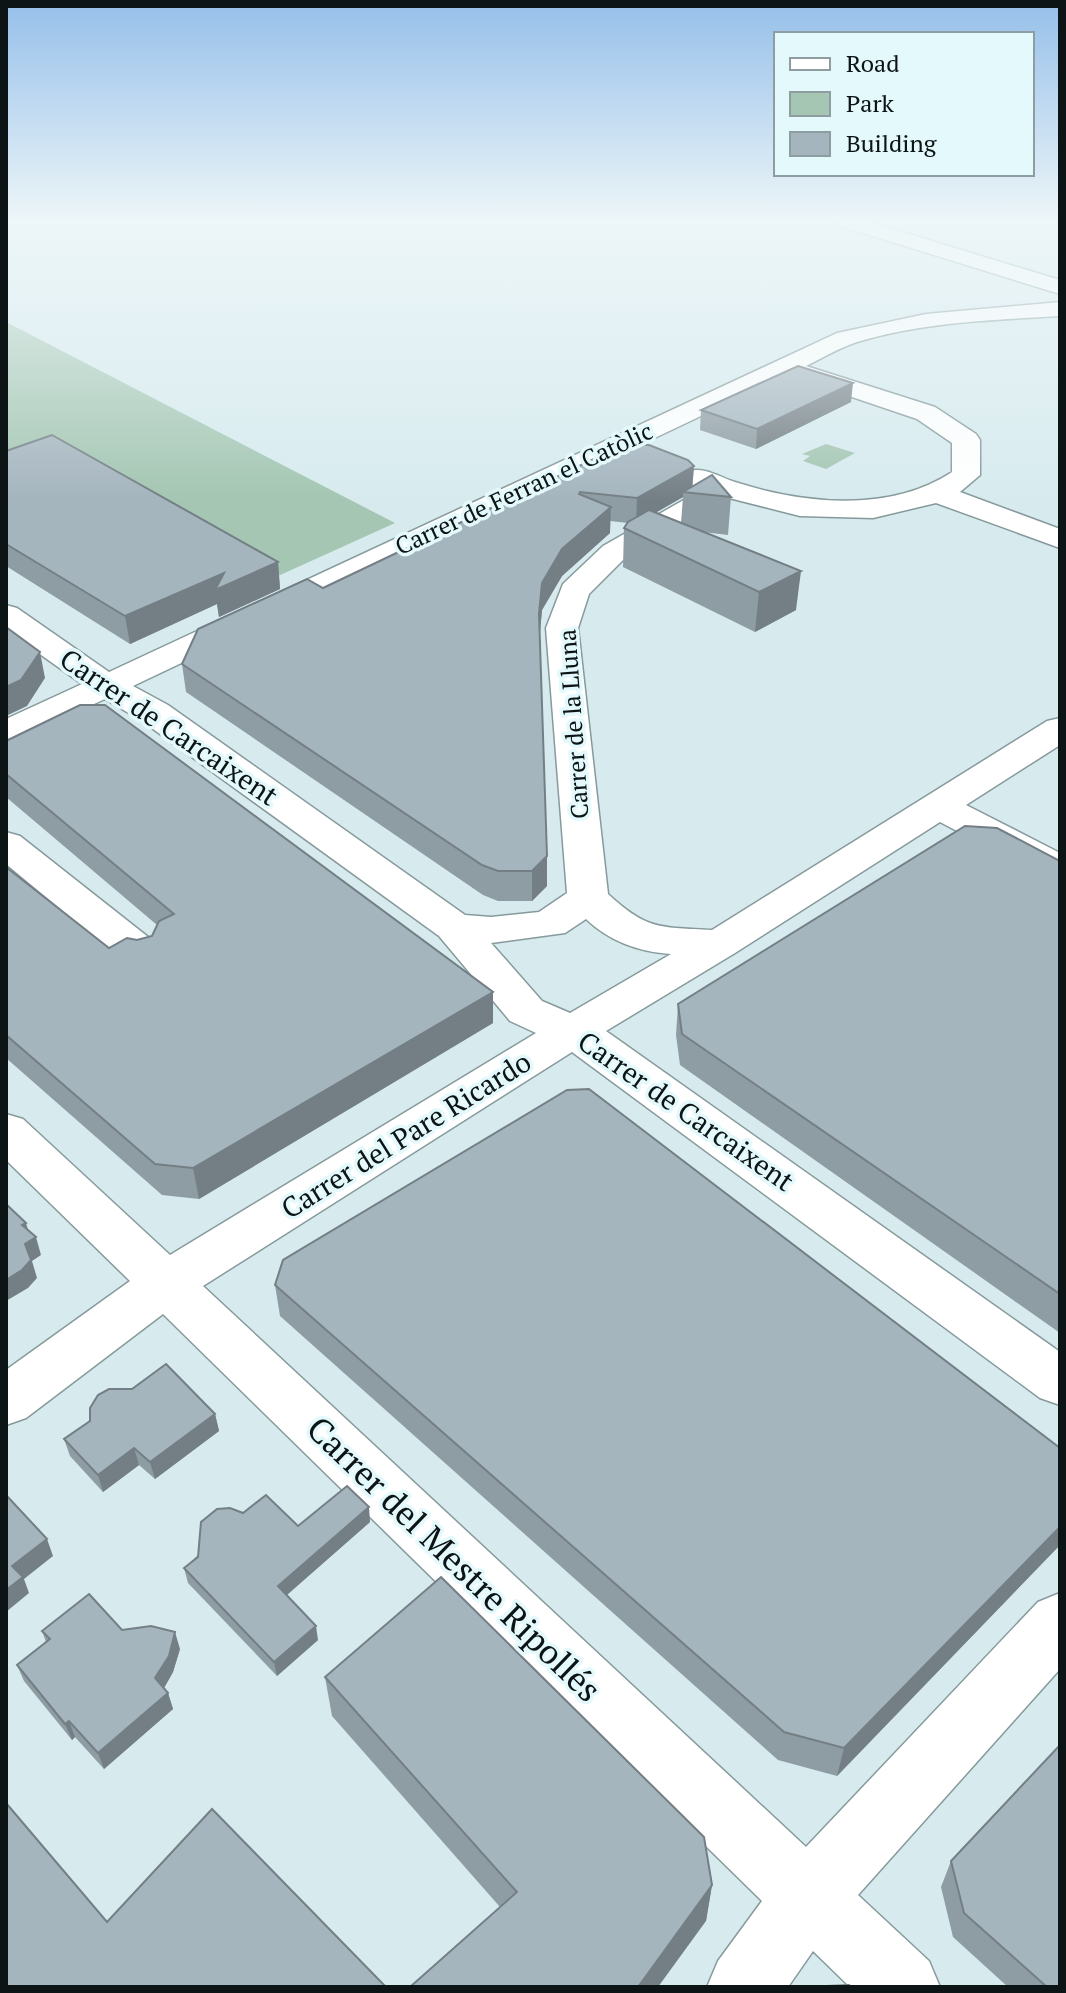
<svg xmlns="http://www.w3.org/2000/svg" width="1066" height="1993" viewBox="0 0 1066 1993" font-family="'PT Serif',serif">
<rect width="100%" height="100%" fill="#d7ebef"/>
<g fill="#a4c6b2">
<path d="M6,322l389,201 -128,58 -261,-103z"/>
<path d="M826,444l29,9 -29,16 -23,-8 7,-5 -8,-2z"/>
</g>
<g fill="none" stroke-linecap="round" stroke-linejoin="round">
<g stroke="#869a9c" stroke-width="3">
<g id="minor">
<path d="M834,221h32l194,59v14l-223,-69z"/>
<path d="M1060,302v14c-67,4 -138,6 -203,26 -18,6 -35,16 -51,24l129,41 41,27 4,6v35l-20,17 100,37v19l-124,-45 -63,15 -73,-2 -71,-18 -104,60 -36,36 -11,34 30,266c40,37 53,33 104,36l335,-209 13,-3v27l-94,60 94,48v28l-14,-3 -106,-56 -205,131 -129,78 454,321v53l-20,-7 -468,-346 -369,234 603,561 232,-245 22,-9v76l-202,226 71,66 11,26h-90l-37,-36 -25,36h-81l11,-26 44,-60 -599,-587 -137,104 -20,7v-55l124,-89 -124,-121v-46l17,5 147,136 366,-222 -26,-12 -71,-85 -297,-215 -37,-22 -99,45v-25l76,-35 -76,-54v-25l11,3 92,64 728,-339 89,-19zM787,375l130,44 35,24v29c-62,41 -148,32 -217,10 -16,-5 -29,-15 -47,-11l-4,6 4,6 15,6 -100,57 -40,38 -17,44 21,265 -28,19 -48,5 -26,-2 -297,-210 -35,-19zM586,919c23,22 53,33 85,35l-101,59 -28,-12 -51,-58 74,-10z"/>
<path d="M6,832l14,4 137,108 6,10 -6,10 -15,4 -15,-4 -121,-100z"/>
</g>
</g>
<use href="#minor" fill="#fff" fill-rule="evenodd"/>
</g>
<g fill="#8e9ca3" fill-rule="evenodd">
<path d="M851,402l-95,47 -56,-19 1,-20z"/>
<path d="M623,445l71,21 -2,21 39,10 -3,38 -25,-3 93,78 -41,22 -132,-65 1,-39 4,-5 -18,-2v12l-48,43 -20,34 -2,23 7,223v30l-15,15h-34l-15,-6 -297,-203 -4,-28 141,-76zM683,497l-2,26 -26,-10z"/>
<path d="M6,451l272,111 2,27 -61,28 -2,-13 -87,40 -124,-78z"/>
<path d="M6,741l487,251v31l-294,176 -37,-4 -156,-137v-191l103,81 43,-12 5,-11 -151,-128z"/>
<path d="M1060,861v472l-380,-268 -4,-30 2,-31z"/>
<path d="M275,1285l785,163v97l-223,231 -59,-16 -498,-444z"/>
<path d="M215,1414l4,17 -64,48 -16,-14 -36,27 -33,-36 -6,-17z"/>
<path d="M243,1513l55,13 72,-4 -83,73 31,45 -41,36 -89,-93 -4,-15z"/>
<path d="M122,1630l58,19 -7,23 -9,16 4,5 5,16 -69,60 -29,-32 -3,3 -48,-59 -7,-16 29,-23 -4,-11z"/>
<path d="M325,1677l387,208 -6,36 -206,-14 -168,-191z"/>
<path d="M951,1861l109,126h-52l-55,-50 -12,-50z"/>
</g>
<g fill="#747f85">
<path d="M853,383l-2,19 -95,47 1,-20z"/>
<path d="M694,466l-2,25 -9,1v5l-47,27 1,-26z"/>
<path d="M611,507l-1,26 -48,43 -20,34 -3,31v-27l3,-31 20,-34z"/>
<path d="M278,562l2,27 -61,28 -2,-13 -87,40 -5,-28 99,-43z"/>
<path d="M801,571l-5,39 -41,22 4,-40z"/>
<path d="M40,652l5,26 -18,28 -21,10v-29z"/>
<path d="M547,856v30l-15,15v-30z"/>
<path d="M493,992v31l-294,176 -6,-31z"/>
<path d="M26,1223l5,17 5,-3 5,18 -9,6 5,17 -9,10 -22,13v-21l19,-36 -3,-19z"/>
<path d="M215,1414l4,17 -64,48 -5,-17z"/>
<path d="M134,1448l5,17 -36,27 -5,-17z"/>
<path d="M369,1507l1,15 -89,78 -3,-14z"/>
<path d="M1060,1527v18l-223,231 7,-28z"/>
<path d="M47,1539l6,17 -29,23 5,14 -23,19v-22l6,-24z"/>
<path d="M316,1626l2,14 -41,36 -3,-14z"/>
<path d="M175,1632l5,17 -7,23 -13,23 -5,-17z"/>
<path d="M168,1693l5,16 -69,60 -6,-16z"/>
<path d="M69,1721l6,16 -3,3 -7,-16z"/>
<path d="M712,1885l-6,36 -48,66h-20z"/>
</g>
<g fill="#a5b5be" stroke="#747f85" stroke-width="2">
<path d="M798,366l55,17 -96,46 -56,-19z"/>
<path d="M52,435l226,127 -63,28 9,-17 -99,43 -119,-72v-93z"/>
<path d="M623,445h26l39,15 6,6 -57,32 -57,-6 -1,2 32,13 -49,42 -20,34 -3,31 8,242 -15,15h-34l-16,-6 -300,-201 16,-35 109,-50 16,9z"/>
<path d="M712,475l19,22 -48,-5z"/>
<path d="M649,510l152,61 -42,21 -135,-64 4,-6z"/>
<path d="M6,627l34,25 -19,28 -15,7z"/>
<path d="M80,705h25l388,287 -300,176 -38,-4 -149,-129v-168l103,81 18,-10 10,2 15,-4 7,-15 15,-7 -168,-140v-33z"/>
<path d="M965,826l32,2 63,33v433l-378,-260 -4,-30z"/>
<path d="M589,1089l471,359v79l-216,221 -60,-16 -509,-447 8,-25 284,-170z"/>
<path d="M6,1204l20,19 -4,2 14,12 -11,7 6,16 -9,10 -16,10z"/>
<path d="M166,1364l49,50 -65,48 -16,-14 -36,27 -34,-36 26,-18v-13l8,-13 11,-6h23z"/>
<path d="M347,1486l22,21 -91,79 38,40 -42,36 -90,-94 14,-11 3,-35 16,-13 13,-1 13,5 23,-18 32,31z"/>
<path d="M6,1495l41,44 -35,27 11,11 -17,13z"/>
<path d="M441,1577l263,260 8,48 -74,102h-228l107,-95 -192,-215z"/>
<path d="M89,1594l33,36 29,-4 24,6 -6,24 -14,22 13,15 -70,60 -29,-32 -4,3 -48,-59 33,-26 -8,-8z"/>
<path d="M1060,1745v242h-13l-83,-74 -13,-52z"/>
<path d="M6,1803l101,119 105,-113 174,178h-380z"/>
<path d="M849,1985l2,2h-48z"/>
</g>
<linearGradient id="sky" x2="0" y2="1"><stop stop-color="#95bfea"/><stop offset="0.44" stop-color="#edf6f8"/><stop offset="1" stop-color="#edf6f8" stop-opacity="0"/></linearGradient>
<rect width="1066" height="500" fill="url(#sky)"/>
<g text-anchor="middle" stroke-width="7" stroke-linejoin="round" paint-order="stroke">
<g font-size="24" fill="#0d1415" stroke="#e4f9fc">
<text transform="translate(524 489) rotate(-25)" y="8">Carrer de Ferran el Catòlic</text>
<text transform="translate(574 724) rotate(-94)" y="8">Carrer de la Lluna</text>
</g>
<g font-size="28" fill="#0d1415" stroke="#e4f9fc">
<text transform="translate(169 727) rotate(34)" y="10">Carrer de Carcaixent</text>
<text transform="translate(686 1111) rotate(35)" y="10">Carrer de Carcaixent</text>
<text transform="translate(406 1135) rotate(-32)" y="10">Carrer del Pare Ricardo</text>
</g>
<g font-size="34" fill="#0d1415" stroke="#e4f9fc">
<text transform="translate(454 1559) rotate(44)" y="12">Carrer del Mestre Ripollés</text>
</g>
</g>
<rect width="1066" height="1993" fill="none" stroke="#0d1415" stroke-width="16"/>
<rect x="774" y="32" width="260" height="144" fill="#e4f9fc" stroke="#8e9da0" stroke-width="2"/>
<rect x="790" y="58" width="40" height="12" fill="#ffffff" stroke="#8e9da0" stroke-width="2"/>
<text x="846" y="72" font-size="24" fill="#0d1415">Road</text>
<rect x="790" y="92" width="40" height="24" fill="#a4c6b2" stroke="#8e9da0" stroke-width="2"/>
<text x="846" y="112" font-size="24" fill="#0d1415">Park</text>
<rect x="790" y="132" width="40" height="24" fill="#a5b5be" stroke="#8e9da0" stroke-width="2"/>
<text x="846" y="152" font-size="24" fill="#0d1415">Building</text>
</svg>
